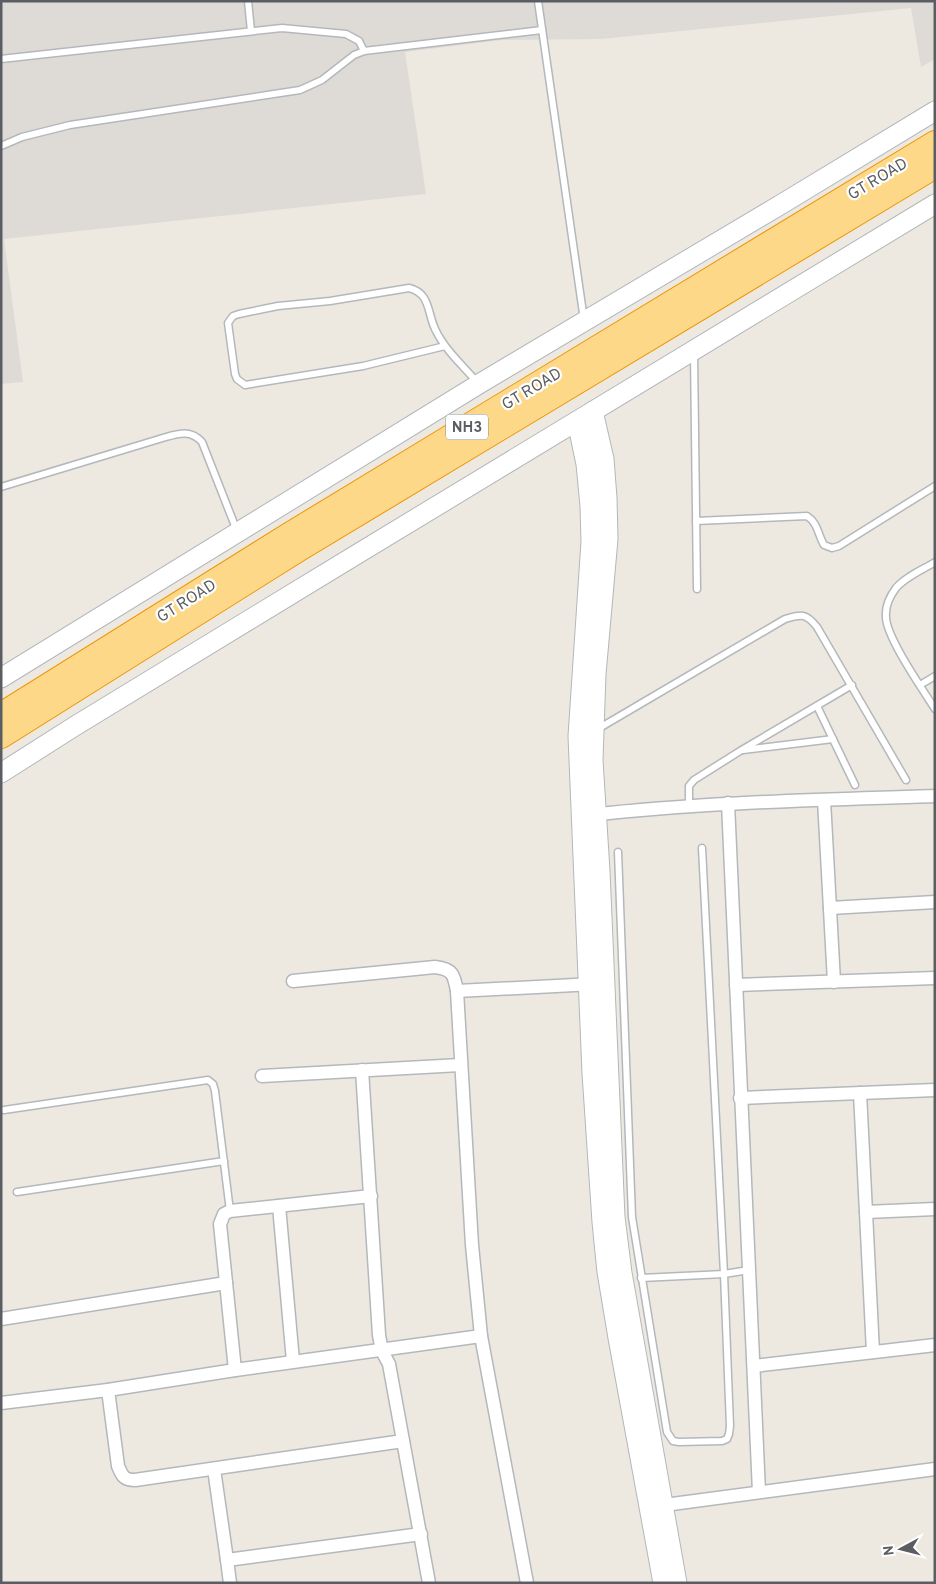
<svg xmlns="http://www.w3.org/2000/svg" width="936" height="1584" viewBox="0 0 936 1584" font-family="Overpass,sans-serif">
<rect width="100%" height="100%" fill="#ede9e1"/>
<path fill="#dedbd6" d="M1,1h934v58l-14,8 -10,-59 -310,31 -99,1 -97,12 21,142 -422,45 19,143 -22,2z"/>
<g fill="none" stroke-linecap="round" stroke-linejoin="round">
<g stroke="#b4b8bc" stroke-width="9">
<g id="lane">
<path d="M248,1l3,30"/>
<path d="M538,1l46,319"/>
<path d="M1,59l281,-31 64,6 13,7 5,10"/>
<path d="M1,146l21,-9 48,-12 230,-35 22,-10 32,-25 10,-4 178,-21"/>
<path d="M445,346l-82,20 -118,19 -8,-6 -2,-5 -7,-51 5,-7 6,-2 39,-8 52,-5 79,-13c22,5 18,26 27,43 10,20 28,36 42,52"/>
<path d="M694,353l3,236"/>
<path d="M1,487l165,-50c14,-4 25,-7 36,5l35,89"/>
<path d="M696,521l111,-5c11,7 11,19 17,29l8,3 7,-2 96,-60"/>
<path d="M935,562c-13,8 -30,15 -39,26 -6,8 -11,19 -10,29 0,20 37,73 49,92"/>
<path d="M920,685l15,-9"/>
<path d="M817,706l38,79"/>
<path d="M596,730l189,-111c16,-5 21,-6 32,8l89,153"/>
<path d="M743,750l90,-11"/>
<path d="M689,806v-20l5,-6 46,-29 112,-66"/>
<path d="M618,852l14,365 35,215 6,9 6,1 43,-1 5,-2 2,-5 1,-8 -6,-152 -22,-426"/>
<path d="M4,1110l204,-30 5,4 2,7 15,120"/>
<path d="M17,1192l207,-31"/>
<path d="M641,1278l83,-4 25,-4"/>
</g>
</g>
<g stroke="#b4b8bc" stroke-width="15">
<g id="street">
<path d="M824,800l10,182"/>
<path d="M728,803l31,689"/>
<path d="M590,815c115,-13 230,-15 345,-19"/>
<path d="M830,908l105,-6"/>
<path d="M293,981l142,-14c18,2 19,8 22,24l15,254 9,91 46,247"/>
<path d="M736,985l199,-7"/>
<path d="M457,991l137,-7"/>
<path d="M362,1070l17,265 3,16 7,13 40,219"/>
<path d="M262,1076l198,-11"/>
<path d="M860,1093l13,259"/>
<path d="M740,1098l195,-8"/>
<path d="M279,1206l14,155"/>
<path d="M866,1212l69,-3"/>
<path d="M1,1319l225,-36"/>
<path d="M754,1366l181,-21"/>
<path d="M235,1370l-15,-146 4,-10 6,-3 141,-15"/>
<path d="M108,1390l10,76c4,10 6,14 17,14l268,-39"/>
<path d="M1,1403l107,-13 127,-20 246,-34"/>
<path d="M214,1469l13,91"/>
<path d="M657,1506l278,-37"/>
<path d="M230,1583l-3,-23 194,-26"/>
</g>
</g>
<g stroke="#b3b7bc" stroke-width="21">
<g id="secondary">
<path d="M593,411l11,48 3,39 1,41 -12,135 -3,86 7,111 15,346 7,56 55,310"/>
<path d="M577,421l9,43 4,42 1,36 -13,194 14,337 10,149 5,50 11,66 45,245"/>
<path d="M1,678l478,-294 306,-182 150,-91"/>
<path d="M1,773l74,-47 284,-173 576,-349"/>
</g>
</g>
<g stroke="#ee9400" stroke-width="26">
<g id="highway">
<path d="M1,715l288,-180 646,-392"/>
<path d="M1,736l298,-187 636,-383"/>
</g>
</g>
<use href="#lane" stroke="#fff" stroke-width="6"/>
<use href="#street" stroke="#fff" stroke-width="12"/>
<use href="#secondary" stroke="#fff" stroke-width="19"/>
<use href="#highway" stroke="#fdd888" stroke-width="24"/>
</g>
<g text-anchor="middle" stroke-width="4.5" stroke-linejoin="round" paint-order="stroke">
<rect fill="#fff" stroke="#8c8e91" stroke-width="1" x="446" y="414.5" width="42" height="25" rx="4"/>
<g font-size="15" font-weight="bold" fill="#5a5e62">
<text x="467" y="432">NH3</text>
</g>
<g font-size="16" fill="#5a5e62" stroke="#fff">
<text transform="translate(877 178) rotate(-31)" y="6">GT ROAD</text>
<text transform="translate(531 388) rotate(-31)" y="6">GT ROAD</text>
<text transform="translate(186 600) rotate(-32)" y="6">GT ROAD</text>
</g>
</g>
<rect width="936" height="1584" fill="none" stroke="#5a5e62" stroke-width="5"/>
<g transform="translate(901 1549) rotate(263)" stroke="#ffffff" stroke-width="4" paint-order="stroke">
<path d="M0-4L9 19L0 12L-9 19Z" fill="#5a5e62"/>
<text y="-8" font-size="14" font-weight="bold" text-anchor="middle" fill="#5a5e62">N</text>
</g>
</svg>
